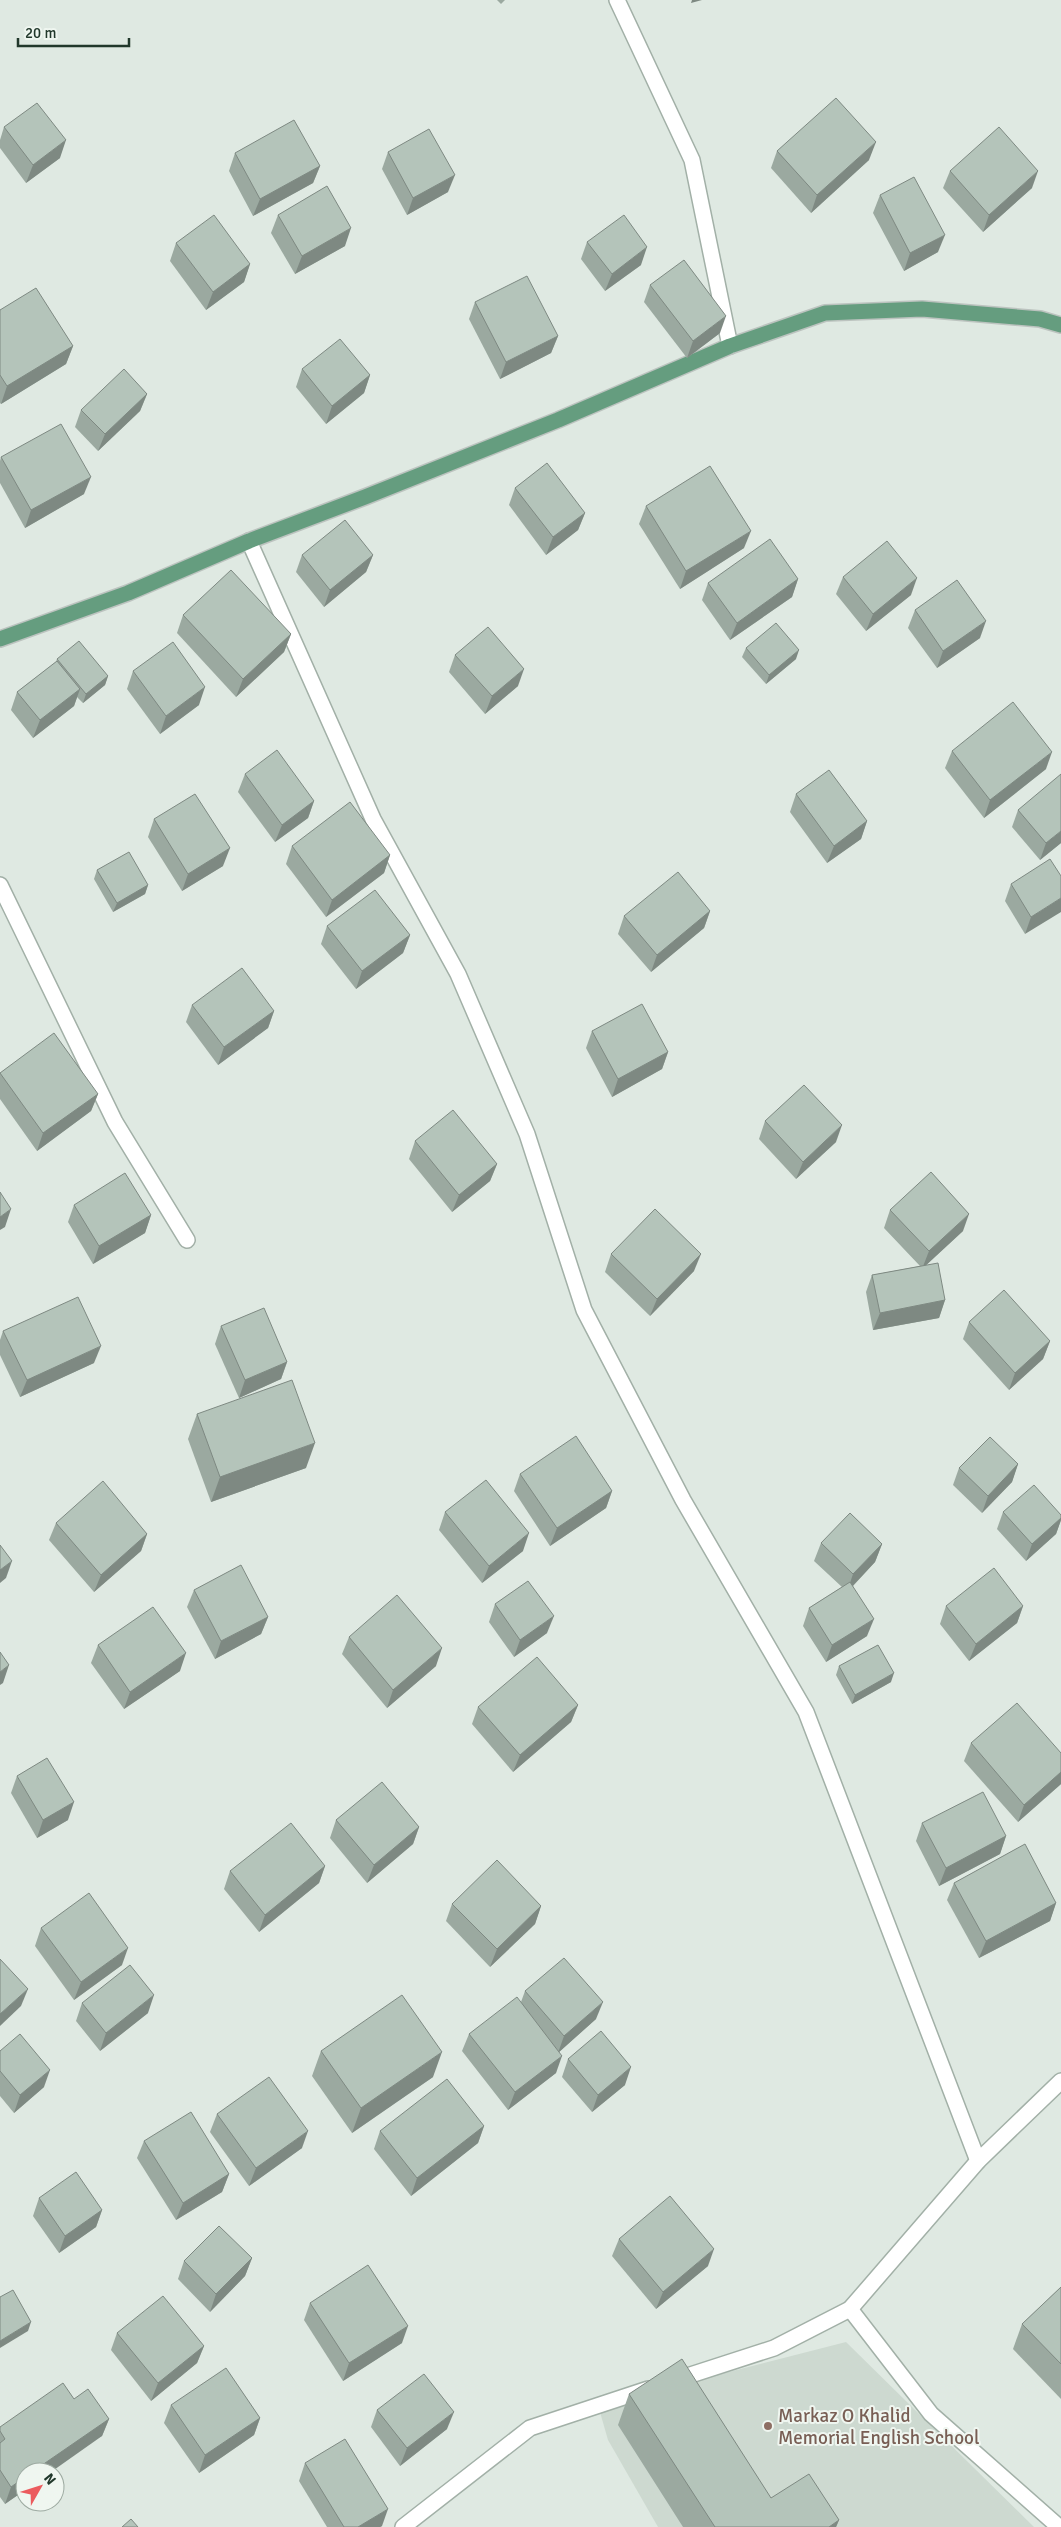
<svg xmlns="http://www.w3.org/2000/svg" width="1061" height="2527" viewBox="0 0 1061 2527" font-family="Signika,sans-serif">
<rect width="100%" height="100%" fill="#dfe9e2"/>
<path fill="#cdd9d0" d="M846,2342l188,185h-376l-50,-87 -8,-28 113,-36z"/>
<g fill="none" stroke-linecap="round" stroke-linejoin="round">
<g stroke="#a2b0a7" stroke-width="18">
<g id="minor">
<path d="M617,0l75,160 38,186"/>
<path d="M249,541l124,278 85,155 69,160 57,176 99,190 123,212 172,449"/>
<path d="M0,885l115,237 72,118"/>
<path d="M850,2309l81,105 128,113"/>
<path d="M672,2381l102,-33 76,-39 128,-148 83,-80"/>
<path d="M403,2527l127,-99 118,-39"/>
</g>
</g>
<g stroke="#bcc3bf" stroke-width="18">
<path id="major" d="M0,639l128,-46 121,-52 116,-44 193,-77 172,-74 95,-33 97,-4 118,10 21,6"/>
</g>
<use href="#minor" stroke="#fff" stroke-width="15"/>
<use href="#major" stroke="#659d7f" stroke-width="15"/>
</g>
<g fill="#9ba9a0">
<path d="M497,0h8l-4,4z"/>
<path d="M4,127l56,31 -34,25 -26,-35v-8z"/>
<path d="M777,151l92,9 -58,53 -40,-45z"/>
<path d="M388,152l60,40 -41,23 -25,-46z"/>
<path d="M235,153l85,13 -7,17 -60,33 -24,-45z"/>
<path d="M950,171l82,17 -49,44 -40,-44z"/>
<path d="M880,195l58,57 -34,19 -31,-58z"/>
<path d="M278,215l67,31 -50,28 -24,-41z"/>
<path d="M587,242l54,23 -36,26 -24,-32z"/>
<path d="M176,243l74,21 -6,18 -38,28 -36,-49z"/>
<path d="M650,285l70,48 -33,25 -43,-56z"/>
<path d="M475,302l83,34 -7,17 -51,26 -31,-60z"/>
<path d="M0,310l73,36 -7,18 -65,40 -1,-1z"/>
<path d="M302,369l68,6 -6,18 -38,31 -30,-37z"/>
<path d="M147,394l-7,17 -42,40 -23,-24 6,-17z"/>
<path d="M1,457l83,37 -59,34 -25,-45v-22z"/>
<path d="M515,488l70,25 -7,17 -32,25 -37,-50z"/>
<path d="M646,506l98,42 -64,41 -41,-65z"/>
<path d="M302,555h71l-7,17 -42,35 -28,-35z"/>
<path d="M843,577l68,18 -45,36 -30,-37z"/>
<path d="M798,579l-6,18 -62,43 -28,-40 6,-17z"/>
<path d="M915,610l65,28 -43,30 -29,-40z"/>
<path d="M183,615l108,19 -7,18 -48,45 -59,-64z"/>
<path d="M746,648l50,11 -30,25 -24,-27z"/>
<path d="M455,655l63,31 -33,28 -36,-42z"/>
<path d="M57,659l51,17 -3,9 -22,18 -6,-6 -3,9 -41,32 -22,-28 6,-18 39,-30z"/>
<path d="M133,671l66,34 -39,29 -33,-45z"/>
<path d="M952,751l94,18 -62,49 -39,-50z"/>
<path d="M245,774l69,27 -6,17 -33,24 -37,-50z"/>
<path d="M796,794l71,27 -6,18 -34,24 -37,-51z"/>
<path d="M1018,810l43,33 -21,17 -28,-33z"/>
<path d="M154,819l69,47 -41,25 -34,-54z"/>
<path d="M292,846l98,9 -6,18 -58,44 -40,-53z"/>
<path d="M97,870l51,15 -3,9 -32,18 -19,-33z"/>
<path d="M1061,876l-36,58 -20,-33 6,-17z"/>
<path d="M710,911l-6,17 -53,44 -33,-38 6,-18z"/>
<path d="M327,926l83,9 -7,18 -47,36 -35,-45z"/>
<path d="M192,1005l82,6 -6,17 -50,37 -32,-43z"/>
<path d="M592,1031l76,21 -6,17 -50,28 -26,-49z"/>
<path d="M0,1073l98,21 -7,17 -54,40 -37,-52z"/>
<path d="M765,1121l71,21 -40,37 -37,-40z"/>
<path d="M415,1141l82,23 -7,17 -38,31 -43,-53z"/>
<path d="M74,1205l77,10 -6,18 -52,31 -25,-42z"/>
<path d="M890,1210l73,21 -37,34 19,35 -6,18 -66,12 -7,-38 6,-17 48,-9 -36,-38z"/>
<path d="M611,1254l83,17 -44,45 -45,-44z"/>
<path d="M969,1322l81,19 -7,18 -34,31 -46,-51z"/>
<path d="M221,1326l66,36 -6,17 -42,19 -24,-54z"/>
<path d="M3,1331l91,32 -74,34 -20,-42v-15z"/>
<path d="M197,1414l109,54 -95,34 -23,-63z"/>
<path d="M1018,1464l-6,18 -30,31 -29,-28 6,-17z"/>
<path d="M520,1474l92,17 -6,17 -56,38 -36,-55z"/>
<path d="M445,1512l78,39 -41,32 -43,-53z"/>
<path d="M1003,1512l58,3v5l-5,14 -30,27 -29,-32z"/>
<path d="M56,1523l91,11 -6,17 -47,41 -45,-52z"/>
<path d="M821,1543l61,1 -7,18 -22,24 14,50 -41,26 -23,-36 6,-18 33,-21 -28,-26z"/>
<path d="M194,1590l74,27 -7,17 -46,25 -28,-52z"/>
<path d="M495,1604l52,29 -33,24 -25,-35z"/>
<path d="M946,1606h77l-6,17 -48,38 -29,-37z"/>
<path d="M349,1637l87,29 -49,42 -45,-54z"/>
<path d="M98,1645l82,26 -56,38 -33,-46z"/>
<path d="M839,1666l52,16 -39,22 -16,-29z"/>
<path d="M578,1705l-7,17 -58,50 -41,-48 6,-17z"/>
<path d="M971,1743l90,10v31l-43,38 -54,-61z"/>
<path d="M17,1776l51,44 -31,18 -26,-45z"/>
<path d="M336,1820l83,7 -6,17 -46,39 -37,-45z"/>
<path d="M922,1823l84,13 -6,18 -61,32 -23,-45z"/>
<path d="M325,1866l-6,17 -60,49 -35,-43 6,-18z"/>
<path d="M954,1883l102,20 -6,18 -71,37 -32,-58z"/>
<path d="M452,1904l89,2 -6,18 -45,43 -44,-46z"/>
<path d="M41,1928l81,37 -48,35 -39,-54z"/>
<path d="M525,1991l71,28 -37,33 -3,21 -48,37 -46,-59 7,-17 52,-32z"/>
<path d="M82,2003l66,10 -48,38 -24,-30z"/>
<path d="M0,2051l44,36 -30,26 -14,-17z"/>
<path d="M321,2051l112,26 -81,56 -40,-57z"/>
<path d="M568,2059l57,26 -33,27 -30,-35z"/>
<path d="M217,2114l85,34 -53,38 -39,-54z"/>
<path d="M484,2126l-6,17 -67,53 -37,-47 6,-18z"/>
<path d="M144,2141l85,33 -7,18 -46,28 -39,-62z"/>
<path d="M39,2198l63,12 -6,17 -37,26 -26,-37z"/>
<path d="M619,2239l89,27 -52,43 -44,-53z"/>
<path d="M252,2258l-7,18 -35,36 -32,-33 6,-18z"/>
<path d="M1061,2287v112l-48,-50 9,-25z"/>
<path d="M310,2303l92,40 -59,38 -39,-61z"/>
<path d="M117,2333l87,13 -7,17 -46,38 -40,-51z"/>
<path d="M629,2394l142,104 68,22 -3,7h-153l-65,-102z"/>
<path d="M171,2405l89,13 -6,17 -55,38 -35,-50z"/>
<path d="M377,2410l70,19 -47,37 -29,-39z"/>
<path d="M109,2419l-7,17 -77,36v18l-20,14 -5,-7v-70z"/>
<path d="M305,2463l77,63 -2,1h-53l-28,-46z"/>
</g>
<g fill="#7e8982">
<path d="M692,0h10l-11,3z"/>
<path d="M66,140l-6,18 -34,25 7,-18z"/>
<path d="M876,142l-7,18 -58,53 6,-18z"/>
<path d="M320,166l-7,17 -60,33 7,-17z"/>
<path d="M1038,171l-6,17 -49,44 6,-17z"/>
<path d="M455,175l-7,17 -41,23 6,-17z"/>
<path d="M351,228l-6,18 -50,28 7,-18z"/>
<path d="M945,235l-7,17 -34,19 6,-18z"/>
<path d="M647,247l-6,18 -36,26 7,-17z"/>
<path d="M250,264l-6,18 -38,28 7,-18z"/>
<path d="M726,316l-6,17 -33,25 6,-17z"/>
<path d="M558,336l-7,17 -51,26 6,-17z"/>
<path d="M73,346l-7,18 -65,40 6,-18z"/>
<path d="M370,375l-6,18 -38,31 6,-18z"/>
<path d="M147,394l-7,17 -42,40 7,-17z"/>
<path d="M91,477l-7,17 -59,34 6,-18z"/>
<path d="M585,513l-7,17 -32,25 7,-18z"/>
<path d="M751,531l-7,17 -64,41 6,-18z"/>
<path d="M373,555l-7,17 -42,35 6,-17z"/>
<path d="M917,578l-6,17 -45,36 7,-17z"/>
<path d="M798,579l-6,18 -62,43 7,-17z"/>
<path d="M986,621l-6,17 -43,30 6,-17z"/>
<path d="M291,634l-7,18 -48,45 7,-18z"/>
<path d="M799,650l-3,9 -30,25 3,-9z"/>
<path d="M524,669l-6,17 -33,28 7,-18z"/>
<path d="M108,676l-3,9 -22,18 3,-9z"/>
<path d="M205,687l-6,18 -39,29 6,-18z"/>
<path d="M80,689l-6,17 -41,32 7,-18z"/>
<path d="M1052,752l-6,17 -62,49 6,-18z"/>
<path d="M314,801l-6,17 -33,24 7,-17z"/>
<path d="M867,821l-6,18 -34,24 7,-17z"/>
<path d="M1061,831v12l-21,17 6,-17z"/>
<path d="M230,848l-7,18 -41,25 6,-17z"/>
<path d="M390,855l-6,18 -58,44 6,-17z"/>
<path d="M148,885l-3,9 -32,18 4,-9z"/>
<path d="M1061,898v14l-36,22 6,-17z"/>
<path d="M710,911l-6,17 -53,44 6,-17z"/>
<path d="M410,935l-7,18 -47,36 6,-18z"/>
<path d="M274,1011l-6,17 -50,37 6,-18z"/>
<path d="M668,1052l-6,17 -50,28 6,-18z"/>
<path d="M98,1094l-7,17 -54,40 6,-18z"/>
<path d="M842,1125l-6,17 -40,37 7,-17z"/>
<path d="M497,1164l-7,17 -38,31 7,-17z"/>
<path d="M11,1209l-6,18 -5,3v-13z"/>
<path d="M969,1214l-6,17 -41,38 7,-18z"/>
<path d="M151,1215l-6,18 -52,31 6,-18z"/>
<path d="M701,1254l-7,17 -44,45 7,-17z"/>
<path d="M945,1300l-6,18 -66,12 7,-17z"/>
<path d="M1050,1341l-7,18 -34,31 6,-17z"/>
<path d="M101,1346l-7,17 -74,34 7,-17z"/>
<path d="M287,1362l-6,17 -42,19 6,-18z"/>
<path d="M315,1443l-9,25 -95,34 9,-25z"/>
<path d="M1018,1464l-6,18 -30,31 6,-17z"/>
<path d="M612,1491l-6,17 -56,38 7,-18z"/>
<path d="M1061,1518v2l-5,14 -30,27 6,-17z"/>
<path d="M529,1533l-6,18 -41,32 7,-17z"/>
<path d="M147,1534l-6,17 -47,41 7,-17z"/>
<path d="M882,1544l-7,18 -28,30 6,-18z"/>
<path d="M12,1561l-6,17 -6,5v-13z"/>
<path d="M1023,1606l-6,17 -48,38 7,-17z"/>
<path d="M554,1616l-7,17 -33,24 6,-17z"/>
<path d="M268,1617l-7,17 -46,25 6,-18z"/>
<path d="M874,1619l-7,17 -41,26 6,-17z"/>
<path d="M442,1648l-6,18 -49,42 6,-18z"/>
<path d="M186,1653l-6,18 -56,38 6,-17z"/>
<path d="M9,1665l-6,18 -3,2v-13z"/>
<path d="M894,1673l-3,9 -39,22 3,-9z"/>
<path d="M578,1705l-7,17 -58,50 7,-17z"/>
<path d="M1061,1772v12l-43,38 6,-17z"/>
<path d="M74,1802l-6,18 -31,18 6,-18z"/>
<path d="M419,1827l-6,17 -46,39 7,-18z"/>
<path d="M1006,1836l-6,18 -61,32 7,-18z"/>
<path d="M325,1866l-6,17 -60,49 6,-17z"/>
<path d="M1056,1903l-6,18 -71,37 7,-17z"/>
<path d="M541,1906l-6,18 -45,43 7,-18z"/>
<path d="M128,1948l-6,17 -48,35 7,-18z"/>
<path d="M28,1989l-7,17 -21,20v-12z"/>
<path d="M154,1995l-6,18 -48,38 6,-18z"/>
<path d="M603,2002l-7,17 -38,34 6,-17z"/>
<path d="M442,2052l-9,25 -81,56 9,-25z"/>
<path d="M562,2056l-6,17 -48,37 7,-18z"/>
<path d="M631,2067l-6,18 -33,27 6,-17z"/>
<path d="M50,2070l-6,17 -30,26 6,-18z"/>
<path d="M484,2126l-6,17 -67,53 6,-18z"/>
<path d="M308,2131l-6,17 -53,38 7,-18z"/>
<path d="M229,2174l-7,18 -46,28 7,-17z"/>
<path d="M102,2210l-6,17 -37,26 6,-17z"/>
<path d="M714,2249l-6,17 -52,43 7,-17z"/>
<path d="M252,2258l-7,18 -35,36 6,-18z"/>
<path d="M31,2322l-3,9 -28,17v-7z"/>
<path d="M408,2326l-6,17 -59,38 6,-18z"/>
<path d="M204,2346l-7,17 -46,38 7,-18z"/>
<path d="M454,2412l-7,17 -47,37 7,-18z"/>
<path d="M260,2418l-6,17 -55,38 6,-18z"/>
<path d="M109,2419l-7,17 -51,36h-19z"/>
<path d="M25,2477v13l-20,14 6,-17z"/>
<path d="M388,2509l-6,17 -2,1h-22z"/>
<path d="M839,2520l-3,7h-7z"/>
</g>
<g fill="#b4c4ba" stroke="#7e8982">
<path d="M836,98l40,44 -59,53 -40,-44z"/>
<path d="M37,103l29,37 -33,25 -29,-38z"/>
<path d="M294,120l26,46 -60,33 -25,-46z"/>
<path d="M999,127l39,44 -49,44 -39,-44z"/>
<path d="M429,129l26,46 -42,23 -25,-46z"/>
<path d="M914,177l31,58 -35,18 -30,-58z"/>
<path d="M327,186l24,42 -49,28 -24,-41z"/>
<path d="M214,215l36,49 -37,28 -37,-49z"/>
<path d="M624,215l23,32 -35,27 -25,-32z"/>
<path d="M684,260l42,56 -33,25 -43,-56z"/>
<path d="M527,276l31,60 -52,26 -31,-60z"/>
<path d="M36,288l37,58 -66,40 -7,-11v-65z"/>
<path d="M340,339l30,36 -38,31 -30,-37z"/>
<path d="M124,369l23,25 -42,40 -24,-24z"/>
<path d="M61,424l30,53 -60,33 -30,-53z"/>
<path d="M547,463l38,50 -32,24 -38,-49z"/>
<path d="M710,466l41,65 -65,40 -40,-65z"/>
<path d="M345,520l28,35 -43,35 -28,-35z"/>
<path d="M770,539l28,40 -61,44 -29,-40z"/>
<path d="M887,541l30,37 -44,36 -30,-37z"/>
<path d="M231,570l60,64 -48,45 -60,-64z"/>
<path d="M957,580l29,41 -43,30 -28,-41z"/>
<path d="M776,623l23,27 -30,25 -23,-27z"/>
<path d="M488,627l36,42 -32,27 -37,-41z"/>
<path d="M79,641l29,35 -22,18 -29,-35z"/>
<path d="M173,642l32,45 -39,29 -33,-45z"/>
<path d="M57,661l23,28 -40,31 -23,-28z"/>
<path d="M1013,702l39,50 -62,48 -38,-49z"/>
<path d="M277,750l37,51 -32,24 -37,-51z"/>
<path d="M829,770l38,51 -33,25 -38,-52z"/>
<path d="M1061,774v57l-15,12 -28,-33z"/>
<path d="M195,794l35,54 -42,26 -34,-55z"/>
<path d="M350,802l40,53 -58,45 -40,-54z"/>
<path d="M129,852l19,33 -31,18 -20,-33z"/>
<path d="M1050,859l11,17v22l-30,19 -20,-33z"/>
<path d="M678,872l32,39 -53,44 -33,-39z"/>
<path d="M375,890l35,45 -48,36 -35,-45z"/>
<path d="M242,968l32,43 -50,36 -32,-42z"/>
<path d="M642,1004l26,48 -50,27 -26,-48z"/>
<path d="M54,1033l44,61 -55,39 -43,-60z"/>
<path d="M804,1085l38,40 -39,37 -38,-41z"/>
<path d="M453,1110l44,54 -38,31 -44,-54z"/>
<path d="M931,1172l38,42 -40,37 -39,-41z"/>
<path d="M125,1173l26,42 -52,31 -25,-41z"/>
<path d="M0,1192l11,17 -11,8z"/>
<path d="M655,1209l46,45 -44,45 -46,-45z"/>
<path d="M938,1263l7,37 -65,13 -8,-38z"/>
<path d="M1004,1290l46,51 -35,32 -46,-51z"/>
<path d="M78,1297l23,49 -74,34 -24,-49z"/>
<path d="M264,1308l23,54 -42,18 -24,-54z"/>
<path d="M292,1380l23,63 -95,34 -23,-63z"/>
<path d="M576,1436l36,55 -55,37 -37,-54z"/>
<path d="M990,1437l28,27 -30,32 -29,-28z"/>
<path d="M486,1480l43,53 -40,33 -44,-54z"/>
<path d="M103,1481l44,53 -46,41 -45,-52z"/>
<path d="M1034,1485l27,30v3l-29,26 -29,-32z"/>
<path d="M850,1513l32,31 -29,30 -32,-31z"/>
<path d="M0,1545l12,16 -12,9z"/>
<path d="M241,1565l27,52 -47,24 -27,-51z"/>
<path d="M994,1568l29,38 -47,38 -30,-38z"/>
<path d="M528,1581l26,35 -34,24 -25,-36z"/>
<path d="M850,1582l24,37 -42,26 -23,-37z"/>
<path d="M397,1595l45,53 -49,42 -44,-53z"/>
<path d="M153,1607l33,46 -56,39 -32,-47z"/>
<path d="M878,1645l16,28 -39,22 -16,-29z"/>
<path d="M0,1652l9,13 -9,7z"/>
<path d="M537,1657l41,48 -58,50 -42,-48z"/>
<path d="M1017,1703l44,50v19l-37,33 -53,-62z"/>
<path d="M47,1758l27,44 -31,18 -26,-44z"/>
<path d="M382,1782l37,45 -45,38 -38,-45z"/>
<path d="M983,1792l23,44 -60,32 -24,-45z"/>
<path d="M291,1823l34,43 -60,49 -35,-44z"/>
<path d="M1025,1844l31,59 -70,38 -32,-58z"/>
<path d="M497,1860l44,46 -44,43 -45,-45z"/>
<path d="M89,1893l39,55 -47,34 -40,-54z"/>
<path d="M564,1958l39,44 -39,34 -39,-45z"/>
<path d="M0,1959l28,30 -28,25z"/>
<path d="M130,1965l24,30 -48,38 -24,-30z"/>
<path d="M402,1995l40,57 -81,56 -40,-57z"/>
<path d="M517,1997l45,59 -47,36 -46,-58z"/>
<path d="M601,2031l30,36 -33,28 -30,-36z"/>
<path d="M20,2034l30,36 -30,25 -20,-24v-20z"/>
<path d="M269,2077l39,54 -52,37 -39,-54z"/>
<path d="M447,2079l37,47 -67,52 -37,-47z"/>
<path d="M191,2112l38,62 -46,29 -39,-62z"/>
<path d="M76,2172l26,38 -37,26 -26,-38z"/>
<path d="M670,2196l44,53 -51,43 -44,-53z"/>
<path d="M219,2226l33,32 -36,36 -32,-33z"/>
<path d="M368,2265l40,61 -59,37 -39,-60z"/>
<path d="M1061,2287v77l-39,-40z"/>
<path d="M13,2290l18,32 -31,19v-44z"/>
<path d="M163,2296l41,50 -46,37 -41,-50z"/>
<path d="M682,2359l89,139 38,-24 30,46 -10,7h-114l-86,-133z"/>
<path d="M226,2368l34,50 -55,37 -34,-50z"/>
<path d="M424,2374l30,38 -47,36 -30,-38z"/>
<path d="M63,2383l11,16 14,-10 21,30 -77,53h-7v5l-14,10 -11,-17v-27l5,-4 -5,-8v-4z"/>
<path d="M345,2439l43,70 -30,18h-14l-39,-64z"/>
<path d="M131,2519l7,8h-16z"/>
</g>
<circle fill="#8d6e63" stroke="#eff6f0" stroke-width="2" cx="768" cy="2426" r="5"/>
<g text-anchor="middle" stroke-width="4" stroke-linejoin="round" paint-order="stroke">
<g font-size="19" fill="#785e54" stroke="#eff6f0" text-anchor="start">
<text x="778" y="2422">Markaz O Khalid<tspan x="778" dy="22">Memorial English School</tspan></text>
</g>
</g>
<g transform="translate(40 2487) rotate(51)"><circle r="24" fill="#eff6f0" stroke="#9daaa1"/>
<path d="M0-4L9 19L0 12L-9 19Z" fill="#eb5b5e"/>
<text y="-8" font-size="14" font-weight="bold" text-anchor="middle" fill="#21382b">N</text>
</g>
<path d="M18 38v8h111v-8" fill="none" stroke="#21382b" stroke-width="2.5"/>
<text x="25" y="38" font-size="15" fill="#21382b" stroke="#eff6f0" stroke-width="4" paint-order="stroke">20 m</text>
</svg>
